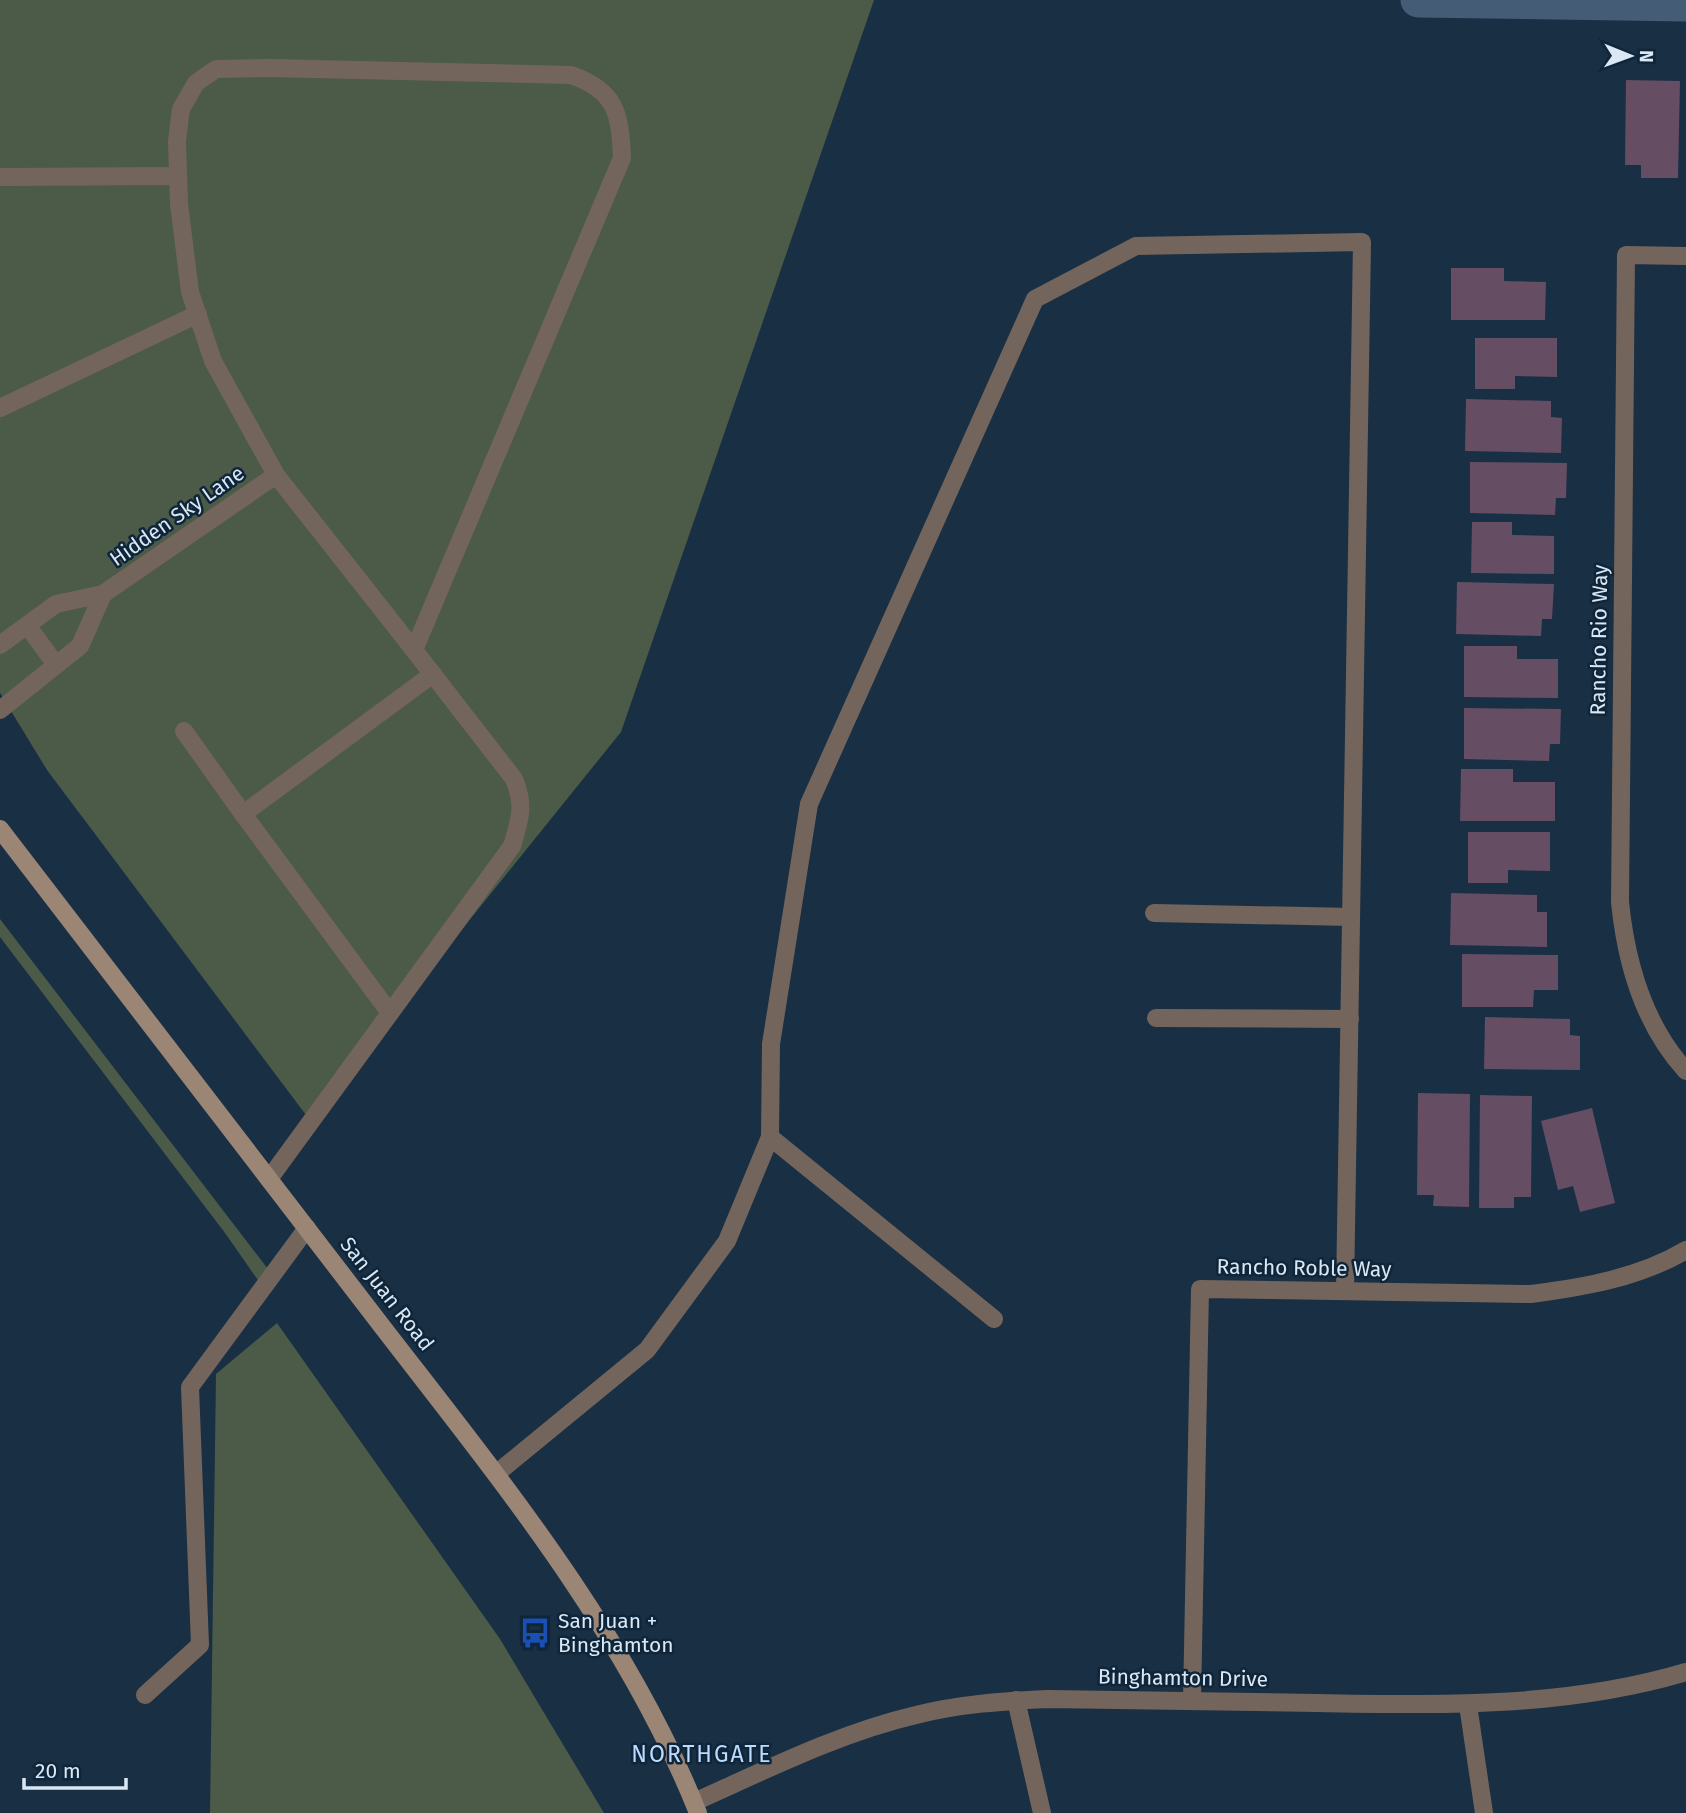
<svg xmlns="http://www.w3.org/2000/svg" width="1686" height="1813" viewBox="0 0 1686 1813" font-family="'Fira Sans',sans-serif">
<rect width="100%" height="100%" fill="#192f44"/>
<g fill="#4c5a48">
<path d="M0,0h874l-253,732 -312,387 -262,-349 -47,-77z"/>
<path d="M0,919l271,354 -9,13 -37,-53 -225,-296z"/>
<path d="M277,1323l223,316 104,174h-394l6,-439z"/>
</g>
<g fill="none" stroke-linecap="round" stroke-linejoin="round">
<path stroke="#455c77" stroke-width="35" d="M1418,0l268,4"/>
</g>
<g fill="#654d63">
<path d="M1626,80l54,1 -2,97h-37v-13h-16z"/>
<path d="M1451,268h53v13l42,1 -1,38h-94z"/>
<path d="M1475,338h82v39l-42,-1v13h-40z"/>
<path d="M1466,399l85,2v16l11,1 -1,35 -96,-2z"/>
<path d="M1470,462l97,1 -1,35h-10l-1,17 -85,-2z"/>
<path d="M1472,522h40v13l42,1v38l-83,-1z"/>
<path d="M1457,582l97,2 -2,35h-10l-1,17 -85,-2z"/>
<path d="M1464,646h53v13h41v39l-94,-1z"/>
<path d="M1464,708l97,1 -1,35h-10l-1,17 -85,-2z"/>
<path d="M1461,769h52v13h42v39h-95z"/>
<path d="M1468,832h82v39l-42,-1v13h-40z"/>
<path d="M1451,893l86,2v17h10v35l-97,-2z"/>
<path d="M1462,954l96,1v35h-24l-1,17h-71z"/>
<path d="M1485,1017l85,2v16l10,1v34l-96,-1z"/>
<path d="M1418,1093l52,1 -1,113 -36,-1 1,-11h-17z"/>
<path d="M1480,1095l52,1 -1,101h-17v11h-35z"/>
<path d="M1592,1108l23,95 -35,9 -7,-26 -15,4 -17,-69z"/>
</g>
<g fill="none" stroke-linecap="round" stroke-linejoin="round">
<g stroke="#74655c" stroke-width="18">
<path d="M1154,913l197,4"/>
<path d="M1156,1018l194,1"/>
<path d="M145,1695l55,-50 -10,-258 117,-159"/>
</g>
<g stroke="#74655c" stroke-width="18">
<path d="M270,68l301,7c46,16 49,39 51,83l-208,492 -138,-175 -63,-114 -23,-69 -11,-88 -2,-63 4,-32 15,-26 20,-14z"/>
<path d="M0,177l178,-1"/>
<path d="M1686,256l-60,-1 -6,647c6,60 24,123 66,169"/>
<path d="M0,408l198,-94"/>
<path d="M27,625l29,40"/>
<path d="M0,645l56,-41 47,-10 173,-119"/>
<path d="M0,710l80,-64 23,-52"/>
<path d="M184,731l59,83"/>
<path d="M390,1013l-147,-199 190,-140"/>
<path d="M770,1137l224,182"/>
<path d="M269,1179l243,-333c8,-26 13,-41 2,-67l-100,-129"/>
<path d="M496,1474l151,-124 80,-109 43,-104 1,-93 38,-240 226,-505 101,-53 226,-4 -17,1049"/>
<path d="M1016,1700l26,113"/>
<path d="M1192,1701l8,-412 331,5c53,-7 108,-16 155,-44"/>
<path d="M1468,1705l16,108"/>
<path d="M694,1802c72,-32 145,-69 222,-87 43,-11 88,-14 132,-16 90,1 180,2 270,4 125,2 247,5 368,-31"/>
</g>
<path stroke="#9b8575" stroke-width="18" d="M0,829c127,165 254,331 381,496 118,153 245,307 317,488"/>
</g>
<defs>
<g id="bus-bare" transform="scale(2.415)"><path d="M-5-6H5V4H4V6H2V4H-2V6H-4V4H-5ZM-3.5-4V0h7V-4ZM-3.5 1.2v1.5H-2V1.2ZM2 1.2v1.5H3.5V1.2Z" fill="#1a4fb4" stroke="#0f2539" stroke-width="2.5" paint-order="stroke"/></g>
</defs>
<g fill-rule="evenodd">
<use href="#bus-bare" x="535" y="1633"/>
</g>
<g text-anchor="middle" stroke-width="5" stroke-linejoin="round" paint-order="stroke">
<g font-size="21" fill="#dae8f5" stroke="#0f2539">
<text transform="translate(177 516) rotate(-35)" y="7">Hidden Sky Lane</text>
<text transform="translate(1599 640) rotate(-89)" y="7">Rancho Rio Way</text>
<text transform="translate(1304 1268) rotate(1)" y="7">Rancho Roble Way</text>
<text transform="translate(387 1294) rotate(52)" y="7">San Juan Road</text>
<text transform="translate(1183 1678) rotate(1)" y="7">Binghamton Drive</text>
</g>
<g font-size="21" fill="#dae8f5" stroke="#0f2539" text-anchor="start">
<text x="558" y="1628">San Juan +<tspan x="558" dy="24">Binghamton</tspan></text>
</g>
<g font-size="23" letter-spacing="2" fill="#bcdbff" stroke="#0f2539">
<text x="702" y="1762">NORTHGATE</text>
</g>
</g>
<g transform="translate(1630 56) rotate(91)" stroke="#0f2539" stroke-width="5" paint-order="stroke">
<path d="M0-5L12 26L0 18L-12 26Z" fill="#dae8f5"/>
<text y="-10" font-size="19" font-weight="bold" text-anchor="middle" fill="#dae8f5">N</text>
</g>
<path d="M24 1778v10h102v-10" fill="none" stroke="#dae8f5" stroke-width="3.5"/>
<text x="35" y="1778" font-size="21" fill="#dae8f5" stroke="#0f2539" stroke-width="5" paint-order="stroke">20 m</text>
</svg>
